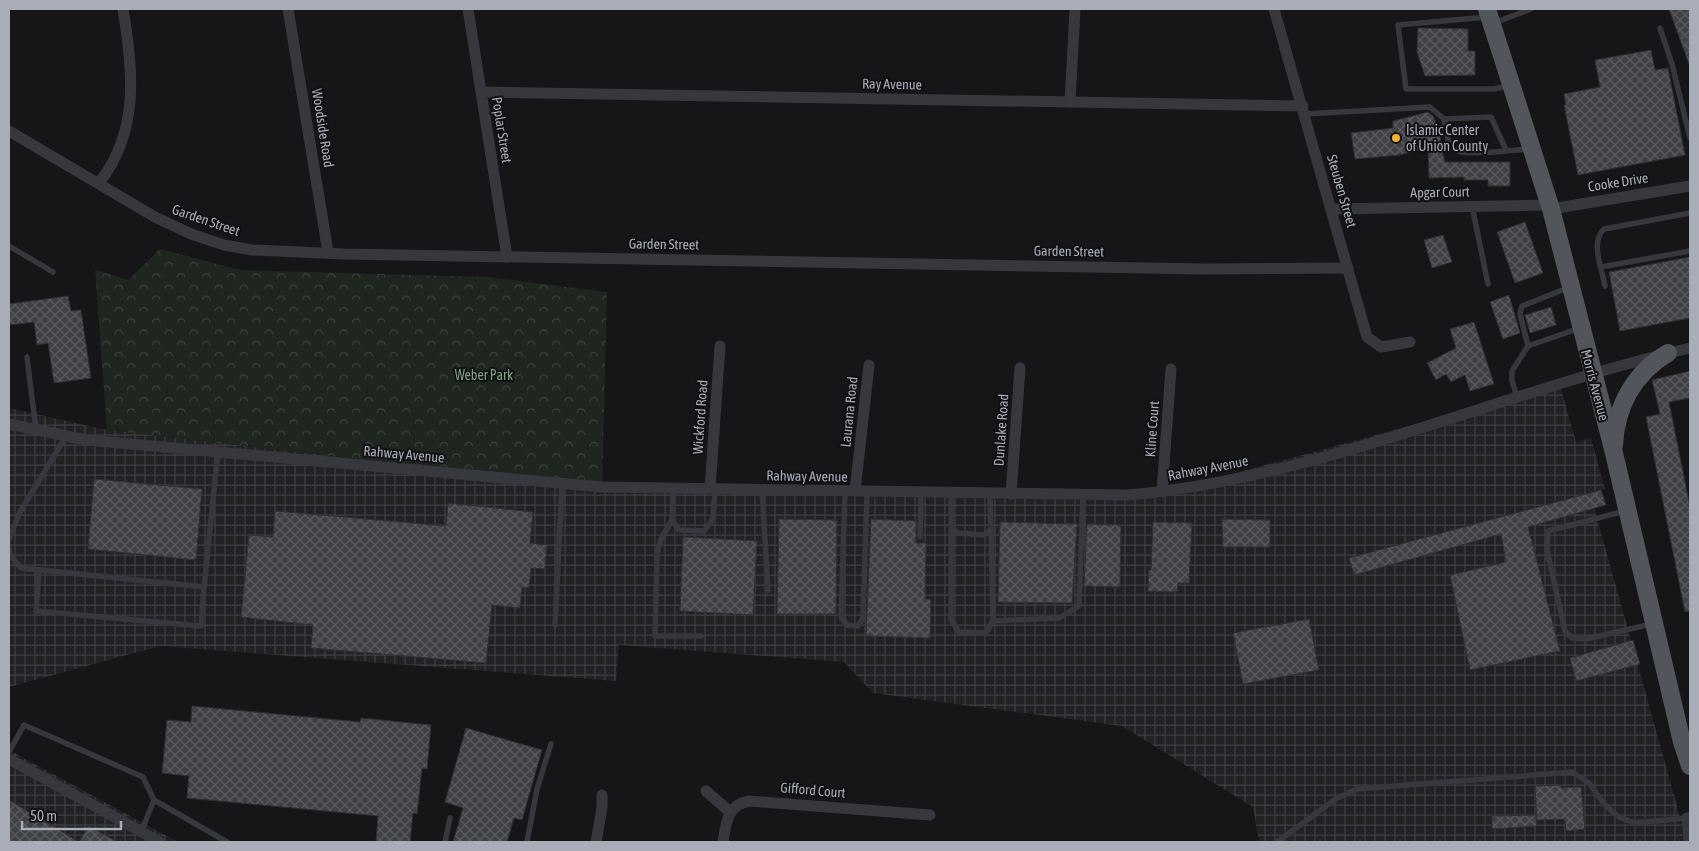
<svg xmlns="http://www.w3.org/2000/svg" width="1699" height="851" viewBox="0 0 1699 851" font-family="'Asap Condensed',sans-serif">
<defs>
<pattern id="industrial-grid" width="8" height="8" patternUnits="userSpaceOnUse" patternTransform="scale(1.25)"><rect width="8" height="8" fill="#222225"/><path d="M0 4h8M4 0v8" fill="none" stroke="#3f3f43"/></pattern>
<pattern id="park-crowns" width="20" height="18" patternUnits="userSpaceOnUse" patternTransform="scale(1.25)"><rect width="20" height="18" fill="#1e261f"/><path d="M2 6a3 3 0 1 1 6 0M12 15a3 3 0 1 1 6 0" fill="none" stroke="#3c433d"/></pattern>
<pattern id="building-cross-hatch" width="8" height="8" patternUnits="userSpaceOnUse" patternTransform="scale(1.25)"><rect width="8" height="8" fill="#404145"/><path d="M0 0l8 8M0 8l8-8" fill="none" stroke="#595a5e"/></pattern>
</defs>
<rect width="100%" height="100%" fill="#161618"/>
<g fill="url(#industrial-grid)">
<path d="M1560,385l16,57 15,-4 14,51 -15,4 92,331 1,18h-424l-6,-35 -131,-81 -249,-33 -29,-31 -225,-17 -3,36 -456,-35 -151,41v-279l98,22 495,57 545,10z"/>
<path d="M9,750l169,92h-169z"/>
</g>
<path fill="url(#park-crowns)" d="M160,249l80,21 247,7 120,15 -5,195 -495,-57 -12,-160 33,10z"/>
<g fill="url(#building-cross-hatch)" stroke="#303034">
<path d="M1669,9h21v55h-1z"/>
<path d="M1418,28l50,1v22h7v24l-50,1 -8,-24z"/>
<path d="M1651,50l4,20 13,-2 17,87 -107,20 -14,-70h2l-2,-11 36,-7 -5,-27z"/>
<path d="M1428,112l5,4 8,18 -1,9 5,19h65v24h-22v-6h-24v-3l-35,1 -1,-30 -29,7 -44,4 -4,-26 42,-5v-7z"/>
<path d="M1525,222l18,51 -28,10 -18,-51z"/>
<path d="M1443,235l9,27 -20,6 -8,-28z"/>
<path d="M1690,257v61l-70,13 -11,-59z"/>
<path d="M1509,295l11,38 -17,6 -13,-37z"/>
<path d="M68,296l3,15 10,-1 10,68 -37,5 -6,-40 -11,2 -3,-23 -25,3v-21z"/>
<path d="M1551,307l5,18 -26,8 -5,-18z"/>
<path d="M1474,322l20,62 -24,7 -5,-16 -14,7 -5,-8 -10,6 -9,-17 29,-15 -6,-19z"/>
<path d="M1690,371v27l-21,4 21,105v104l-5,1 -39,-195 14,-3 -8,-34z"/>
<path d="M94,479l108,10 -6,71 -108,-11z"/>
<path d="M1601,490l5,15 -78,22 32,124 -90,19 -20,-95 56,-13 -5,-28 -147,41 -5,-17z"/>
<path d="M448,503l85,9 -3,31 17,2 -2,24 -14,-1 -2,20 -7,-1 -2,21 -28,-3 -6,58 -175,-15 2,-23 -72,-8 8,-82 24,2 2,-26 171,15z"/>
<path d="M779,519l58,1 -1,94h-59z"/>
<path d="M871,519l45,2v22h10l-1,56 6,1 -1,38 -64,-2z"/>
<path d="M1222,519l48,1v27h-47z"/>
<path d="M1000,522l77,2 -5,79 -74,-1z"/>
<path d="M1153,522l39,1 -3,60h-11l-1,9 -29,-1 1,-21h2z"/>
<path d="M1087,524l34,1 -1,62 -36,-1z"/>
<path d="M683,537l74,4 -4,74 -73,-4z"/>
<path d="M1309,619l10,51 -76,14 -10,-51z"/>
<path d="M1633,640l7,24 -64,17 -6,-23z"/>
<path d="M192,706l168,16 1,-4 70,7 -4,44 -5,-1 -5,46 -4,-1 -3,29h-34l2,-26 -191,-18 2,-22 -27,-3 5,-53 24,2z"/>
<path d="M466,728l76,22 -20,70 -8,-2 -7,24h-54l10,-34 -18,-6z"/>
<path d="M1561,785v3l20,-1 4,42 -19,2 -1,-12 -28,1 -2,-34z"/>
<path d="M9,800l70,42 10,-16 28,16h-108z"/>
<path d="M1536,815l1,11 -45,3v-13z"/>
</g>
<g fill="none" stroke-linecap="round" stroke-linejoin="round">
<g stroke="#37383d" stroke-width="5.5">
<path d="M1488,17l-90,8 8,64h88l16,-3"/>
<path d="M1494,23l37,-14"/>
<path d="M1660,28l12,36 18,74"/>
<path d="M1305,114l125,-7 14,12"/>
<path d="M1506,150l-15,-33 -47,2 5,25c3,3 9,8 13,8 17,3 49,-2 67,-3"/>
<path d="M1472,206l16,78"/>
<path d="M9,246l44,26"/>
<path d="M1601,267l89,-16"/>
<path d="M1605,286c-3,-17 -15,-44 -1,-57l86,-16"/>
<path d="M1528,346l52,-18"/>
<path d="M27,357l9,73"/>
<path d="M1517,397l-5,-16v-10l16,-25 -8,-32 2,-8 48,-19"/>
<path d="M673,488l-1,32 7,10 25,1 9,-12 2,-30"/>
<path d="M762,490l6,100"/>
<path d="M845,491l-4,126 6,8 11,1 5,-8 4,-126"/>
<path d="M951,493v127l8,12 27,1 7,-12 -3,-127"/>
<path d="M1625,511l-77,20 -1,19 18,81 7,7 14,1 66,-15"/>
<path d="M672,520l-11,19 -4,15 -2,82h46"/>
<path d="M952,529l6,4 26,2 7,-6"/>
<path d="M920,537l1,-44"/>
<path d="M9,539l11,-27 46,-76"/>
<path d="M9,546l1,9 11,13 183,19 14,-135"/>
<path d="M39,570l-3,41 165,15 3,-39"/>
<path d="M993,621l66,-3 20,-12 4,-110"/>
<path d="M555,625l7,-142"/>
<path d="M9,752l15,-27 119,52 11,23 -13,32"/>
<path d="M154,800l73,42"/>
<path d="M445,842l5,-24"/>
<path d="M527,842l10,-53 14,-45"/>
<path d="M1277,842l60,-44 20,-9 215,-17 17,11 16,22 14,12 15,6 53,-5"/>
</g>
<g stroke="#37383d" stroke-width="11">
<path d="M288,9l40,243"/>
<path d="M468,9l39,248"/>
<path d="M1274,9l93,328 14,10 29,-5"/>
<path d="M481,92l822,14"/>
<path d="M1070,102l5,-93"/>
<path d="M9,131l146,86 36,17 33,11 28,5 92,4 860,15 144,-1"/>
<path d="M99,183c41,-52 34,-113 24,-174"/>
<path d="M1332,209l217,-4"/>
<path d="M1551,209l139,-23"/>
<path d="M9,424l77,16 516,47 526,8c193,-17 374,-104 562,-147"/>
<path d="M710,489l10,-143"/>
<path d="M855,491l14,-126"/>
<path d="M1162,492l9,-123"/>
<path d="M1011,494l9,-126"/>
<path d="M9,759l151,83"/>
<path d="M706,791l24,21"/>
<path d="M596,842l6,-34v-13"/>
<path d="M723,842c3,-19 4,-37 26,-41l181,14"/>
<path d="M1689,842l-2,-24 3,-1"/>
</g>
<g stroke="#53555c" stroke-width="18">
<path d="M1487,9l64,200 63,244 68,289 8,24"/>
<path d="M1614,445c2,-39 20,-72 54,-92"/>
</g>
</g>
<circle fill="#f2b134" stroke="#111113" stroke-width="2" cx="1396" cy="138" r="5"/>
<g text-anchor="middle" stroke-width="4" stroke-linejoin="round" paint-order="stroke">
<g font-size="14" fill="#a8adb8" stroke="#111113">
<text transform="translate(892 84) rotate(1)" y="5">Ray Avenue</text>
<text transform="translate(323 128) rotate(81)" y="5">Woodside Road</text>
<text transform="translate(502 130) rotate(81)" y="5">Poplar Street</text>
<text transform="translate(1618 182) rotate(-9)" y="5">Cooke Drive</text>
<text transform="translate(1342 191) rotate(74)" y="5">Steuben Street</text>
<text transform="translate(1440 192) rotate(-1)" y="5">Apgar Court</text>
<text transform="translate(206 220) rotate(19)" y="5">Garden Street</text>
<text transform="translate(664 244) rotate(1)" y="5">Garden Street</text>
<text transform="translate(1069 251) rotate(1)" y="5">Garden Street</text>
<text transform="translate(1595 385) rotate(75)" y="5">Morris Avenue</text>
<text transform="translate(849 412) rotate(-84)" y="5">Laurana Road</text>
<text transform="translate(700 417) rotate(-86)" y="5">Wickford Road</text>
<text transform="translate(1152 429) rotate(-86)" y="5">Kline Court</text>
<text transform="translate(1001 430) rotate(-86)" y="5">Dunlake Road</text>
<text transform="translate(404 454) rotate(5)" y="5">Rahway Avenue</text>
<text transform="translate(1208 468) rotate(-11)" y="5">Rahway Avenue</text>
<text transform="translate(807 476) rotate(1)" y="5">Rahway Avenue</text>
<text transform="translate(813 790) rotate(5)" y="5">Gifford Court</text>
</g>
<g font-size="14" fill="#a8adb8" stroke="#111113" text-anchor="start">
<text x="1406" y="135">Islamic Center<tspan x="1406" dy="16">of Union County</tspan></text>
</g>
<g font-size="14" fill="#7fa381" stroke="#111113">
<text x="484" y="380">Weber Park</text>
</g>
</g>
<rect width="1699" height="851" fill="none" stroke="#a8adb8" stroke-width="20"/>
<path d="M22 821v8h99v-8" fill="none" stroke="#a8adb8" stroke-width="2.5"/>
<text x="30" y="821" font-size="15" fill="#a8adb8" stroke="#111113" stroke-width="4" paint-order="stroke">50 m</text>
</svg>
